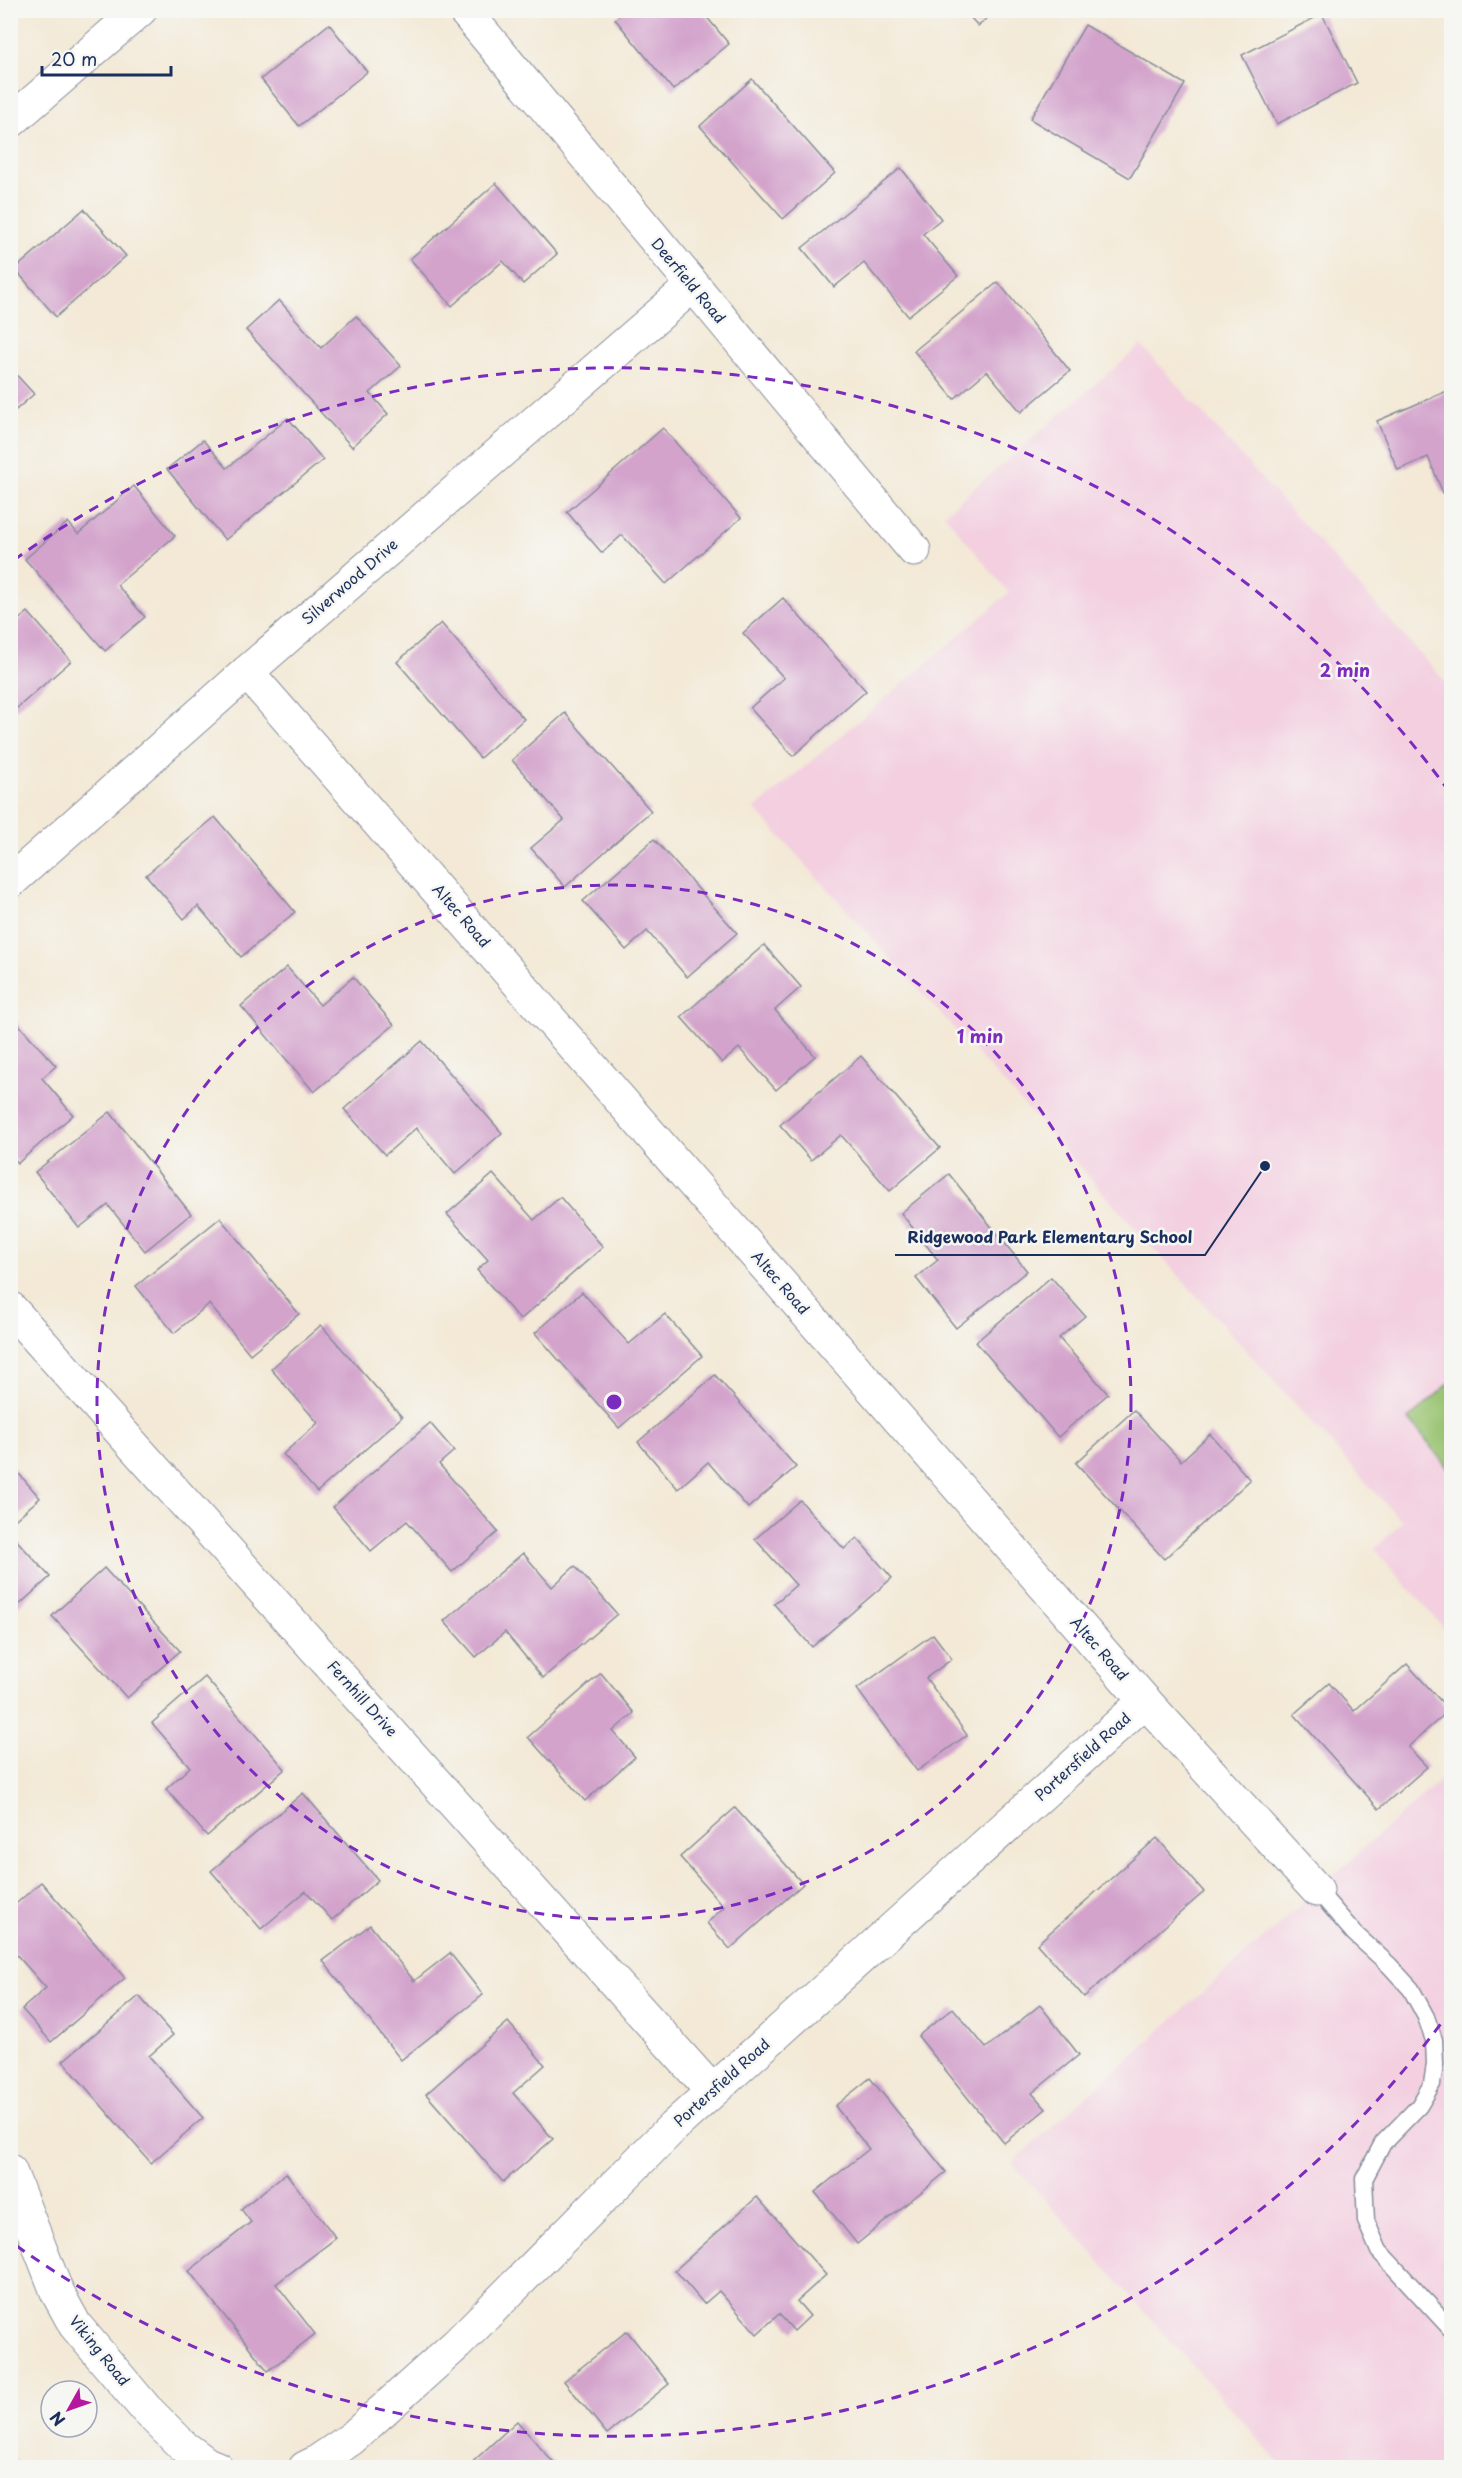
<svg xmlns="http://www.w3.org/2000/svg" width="1462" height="2478" viewBox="0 0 1462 2478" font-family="'Playpen Sans',sans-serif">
<rect width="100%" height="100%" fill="#f6f6f2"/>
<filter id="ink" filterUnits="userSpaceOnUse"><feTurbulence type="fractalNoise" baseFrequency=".0167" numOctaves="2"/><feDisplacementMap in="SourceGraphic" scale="12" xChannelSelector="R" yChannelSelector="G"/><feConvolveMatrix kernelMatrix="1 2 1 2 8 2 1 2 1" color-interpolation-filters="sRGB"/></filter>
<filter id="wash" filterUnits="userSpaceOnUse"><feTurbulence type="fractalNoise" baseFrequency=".008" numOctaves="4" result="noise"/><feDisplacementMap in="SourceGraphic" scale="24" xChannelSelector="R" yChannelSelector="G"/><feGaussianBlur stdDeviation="1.35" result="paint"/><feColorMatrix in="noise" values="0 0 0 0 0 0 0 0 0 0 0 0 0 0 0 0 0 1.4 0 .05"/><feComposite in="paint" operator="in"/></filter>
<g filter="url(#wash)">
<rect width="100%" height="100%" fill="#f3e9d6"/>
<g fill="#f3cfe0">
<path d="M1141,345l310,343v948l-77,-87 28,-27 -647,-713 254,-216 -65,-79z"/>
<path d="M1451,1770v697h-168l-271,-304z"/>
</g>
<path fill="#98c26f" stroke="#5a7866" stroke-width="1.5" d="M1451,1382v90l-42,-53z"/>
<g id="blocks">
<g fill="#d3a3cc">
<path d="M626,10h75l28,34 -56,46 -58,-71z"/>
<path d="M964,10h32l-18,16z"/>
<path d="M1322,14l35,69 -80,41 -35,-69z"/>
<path d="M329,24l38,48 -68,54 -38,-47z"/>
<path d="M1085,25l100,59 -55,94 -100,-59z"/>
<path d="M752,79l83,94 -52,46 -83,-93z"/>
<path d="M901,168l40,51 -18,15 35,42 -50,40 -44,-53 -30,24 -32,-39z"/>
<path d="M496,183l61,71 -34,30 -20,-23 -51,45 -42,-47z"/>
<path d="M84,209l42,47 -70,61 -41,-48z"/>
<path d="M998,282l72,89 -49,41 -34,-41 -33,28 -40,-48z"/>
<path d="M279,300l42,48 35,-32 45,50 -31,27 18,21 -36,33 -106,-117z"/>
<path d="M10,368l24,26 -24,21z"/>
<path d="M1452,389v101l-9,3 -15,-36 -30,13 -21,-49z"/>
<path d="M288,418l35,42 -98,80 -58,-71 36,-29 24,28z"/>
<path d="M663,428l78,90 -75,66 -44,-49 -20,18 -35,-41z"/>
<path d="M134,486l41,50 -58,49 28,32 -40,34 -80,-92 43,-37 10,12z"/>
<path d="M783,598l83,93 -73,65 -43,-48 34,-30 -41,-45z"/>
<path d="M28,612l43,49 -61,53v-87z"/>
<path d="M441,623l83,96 -44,39 -83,-96z"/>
<path d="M565,713l86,98 -86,76 -34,-39 33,-28 -52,-60z"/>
<path d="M215,817l80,95 -54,45 -43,-51 -14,13 -38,-44z"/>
<path d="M654,839l83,94 -50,44 -40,-46 -21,19 -43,-49z"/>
<path d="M764,945l37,42 -26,23 40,46 -39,34 -37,-42 -17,15 -41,-46z"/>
<path d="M287,967l33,38 33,-28 41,48 -80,67 -73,-86z"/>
<path d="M10,1015l46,51 -14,12 31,37 -55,48 -8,-9z"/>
<path d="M422,1041l80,92 -47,41 -39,-46 -31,27 -41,-46z"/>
<path d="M861,1056l79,92 -50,43 -49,-56 -30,25 -31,-35z"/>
<path d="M110,1112l81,102 -46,37 -37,-46 -29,23 -44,-56z"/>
<path d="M493,1174l41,46 26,-23 43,50 -83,73 -43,-50 11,-10 -41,-46z"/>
<path d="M949,1174l78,97 -71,57 -40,-50 22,-18 -37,-47z"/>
<path d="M220,1218l79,96 -49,40 -41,-50 -35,29 -38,-47z"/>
<path d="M1051,1277l34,39 -26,22 49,56 -50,43 -82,-95z"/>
<path d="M582,1292l47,52 36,-30 37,42 -83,72 -84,-95z"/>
<path d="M321,1325l81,92 -85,75 -34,-38 35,-31 -47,-54z"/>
<path d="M715,1375l81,92 -48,41 -40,-46 -30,27 -40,-47z"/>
<path d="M1134,1410l47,51 29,-27 40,46 -86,79 -88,-96z"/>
<path d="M430,1423l24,28 -15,13 59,68 -46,40 -45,-51 -36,30 -38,-44z"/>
<path d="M14,1468l26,30 -30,26v-53z"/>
<path d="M800,1500l44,49 13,-11 35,40 -80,69 -38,-43 22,-19 -41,-46z"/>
<path d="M10,1533l40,44 -40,36z"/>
<path d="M523,1553l29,34 23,-21 42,48 -74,64 -38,-46 -29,25 -32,-36z"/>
<path d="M104,1568l76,83 -53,47 -75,-82z"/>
<path d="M933,1634l19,25 -26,19 41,57 -50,36 -60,-82z"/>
<path d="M1407,1664l42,46 -41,37 19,20 -48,42 -85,-95 35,-31 25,28z"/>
<path d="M601,1673l33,40 -21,18 22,26 -50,44 -57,-64z"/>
<path d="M205,1677l80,92 -78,67 -41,-47 24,-22 -38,-44z"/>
<path d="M303,1793l75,87 -46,40 -26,-29 -45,38 -50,-58z"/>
<path d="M735,1808l68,76 -73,65 -23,-26 17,-16 -44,-50z"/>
<path d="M1157,1838l47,54 -120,105 -47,-53z"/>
<path d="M41,1882l84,96 -74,64 -29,-33 24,-21 -31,-35 -5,3v-47z"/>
<path d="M370,1925l44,56 36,-28 33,42 -82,65 -78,-99z"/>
<path d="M139,1996l34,39 -24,21 54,62 -52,45 -88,-102z"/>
<path d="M1040,2005l39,50 -47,38 14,16 -42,34 -86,-107 35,-28 33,40z"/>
<path d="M508,2022l37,43 -32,28 40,46 -50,43 -77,-88z"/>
<path d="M870,2078l76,94 -89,72 -42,-52 54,-43 -34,-43z"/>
<path d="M286,2173l50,65 -60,46 39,50 -47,37 -79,-100 62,-49 -10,-13z"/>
<path d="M757,2197l69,78 -29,26 13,15 -16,15 -15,-17 -22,20 -38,-43 -15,13 -29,-34z"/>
<path d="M627,2331l42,53 -62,50 -43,-53z"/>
<path d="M517,2421l41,47h-92z"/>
<path d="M10,2454l12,14h-12z"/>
</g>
</g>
</g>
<g filter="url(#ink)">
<use href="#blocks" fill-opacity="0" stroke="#878c9a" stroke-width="1.5"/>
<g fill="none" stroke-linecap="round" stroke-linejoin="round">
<g stroke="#878c9a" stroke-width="19">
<path id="lane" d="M1317,1890l37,43 35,32 22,24 15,28 8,23 1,24 -3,20 -13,22 -36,37 -19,36 2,42 13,30 73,79"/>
</g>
<g stroke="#878c9a" stroke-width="35">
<g id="street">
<path d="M464,10l450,540"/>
<path d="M10,122l130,-112"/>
<path d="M247,672l898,1029 172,189"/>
<path d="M10,882l237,-210 445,-386"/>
<path d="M10,1308l702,783"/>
<path d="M10,2171l47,121 18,33 70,83 39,39 23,17 10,4"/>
<path d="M305,2468l12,-6 34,-23 106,-95 216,-217 472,-426"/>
</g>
</g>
<use href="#lane" stroke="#fff" stroke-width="16"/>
<use href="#street" stroke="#fff" stroke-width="33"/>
</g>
</g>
<g fill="none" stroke="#7b2cbf" stroke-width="3" stroke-dasharray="10 8">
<circle cx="614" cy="1402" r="517"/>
<path d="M1451 2010A1034 1034 0 0 1 14 2244M14 560A1034 1034 0 0 1 1451 794"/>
</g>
<g text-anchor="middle" stroke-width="5" stroke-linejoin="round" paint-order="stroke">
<g font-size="15" fill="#1b2f5e" stroke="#f6f6f2">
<text transform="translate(688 281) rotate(50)" y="5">Deerfield Road</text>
<text transform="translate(350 582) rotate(-41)" y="5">Silverwood Drive</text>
<text transform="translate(461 916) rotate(49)" y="5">Altec Road</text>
<text transform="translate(780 1283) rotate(49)" y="5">Altec Road</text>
<text transform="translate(1099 1649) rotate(49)" y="5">Altec Road</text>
<text transform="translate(362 1699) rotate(48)" y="5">Fernhill Drive</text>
<text transform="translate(1083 1757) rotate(-42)" y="5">Portersfield Road</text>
<text transform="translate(722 2083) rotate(-42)" y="5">Portersfield Road</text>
<text transform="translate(99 2351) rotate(51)" y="5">Viking Road</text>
</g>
</g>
<circle cx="614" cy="1402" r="9" fill="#7b2cbf" stroke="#f6f6f2" stroke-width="3"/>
<g font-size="18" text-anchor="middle" font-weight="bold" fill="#7b2cbf" stroke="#f6f6f2" stroke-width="5" stroke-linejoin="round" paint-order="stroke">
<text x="1345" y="677">2 min</text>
<text x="980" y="1043">1 min</text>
</g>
<path fill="none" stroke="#1b2f5e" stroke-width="2" d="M1265 1166L1205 1255H895"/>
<circle fill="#1b2f5e" stroke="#f6f6f2" stroke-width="2" cx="1265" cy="1166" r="6"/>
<g font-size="16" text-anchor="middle" font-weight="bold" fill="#1b2f5e" stroke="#f6f6f2" stroke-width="5" stroke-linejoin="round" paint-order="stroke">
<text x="1050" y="1243">Ridgewood Park Elementary School</text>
</g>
<rect width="1462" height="2478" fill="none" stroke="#f6f6f2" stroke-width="36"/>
<g transform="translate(69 2409) rotate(230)"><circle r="28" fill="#f6f6f2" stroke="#9ea6b7" stroke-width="1.5"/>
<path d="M0-4.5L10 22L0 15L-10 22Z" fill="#b5179e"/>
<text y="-9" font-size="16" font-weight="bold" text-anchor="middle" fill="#1b2f5e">N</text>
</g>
<path d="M42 66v9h129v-9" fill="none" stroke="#1b2f5e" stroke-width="3"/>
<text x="51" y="66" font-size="18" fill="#1b2f5e" stroke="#f6f6f2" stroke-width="4.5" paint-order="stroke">20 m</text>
</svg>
